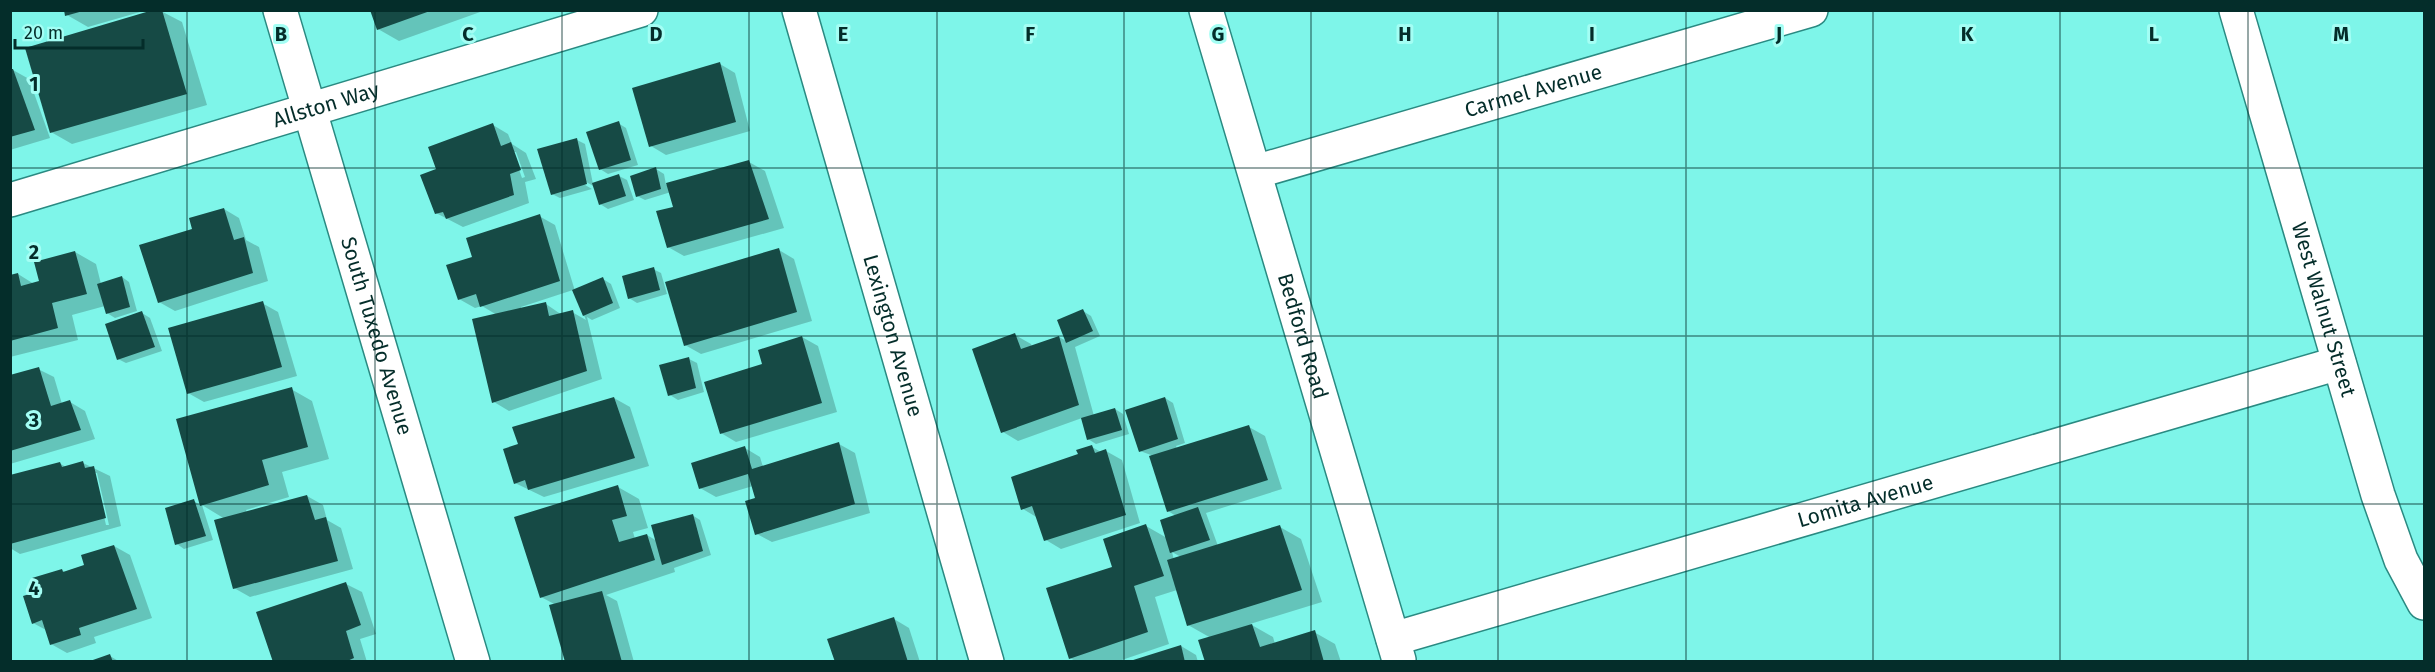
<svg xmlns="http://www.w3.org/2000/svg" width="2435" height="672" viewBox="0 0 2435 672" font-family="'Fira Sans',sans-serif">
<rect width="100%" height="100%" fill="#7ef5e9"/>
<g fill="#0003" fill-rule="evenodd">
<path d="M65,10h82l-59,17 -21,-12z"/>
<path d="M159,10l23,12 25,83 -135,39 -21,-12z"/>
<path d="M371,10l112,1 -84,30 -21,-12z"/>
<path d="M720,64l15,9 15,58 -84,24 -15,-9z"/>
<path d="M13,70l16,9 21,59 -40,12v-79z"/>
<path d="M618,123l8,5 12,37 -30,9 -8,-5z"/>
<path d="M493,125l15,9 4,10 14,9 10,26 -11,3 4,21 -66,24 -27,-14 2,-43zM513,152h3l9,25 -3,1z"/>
<path d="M577,140l8,4 8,40 26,-8 8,4 7,20 -26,9 -8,-5 -5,-17 -14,-8 -1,3 12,7 -32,9 -8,-4z"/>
<path d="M749,162l16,9 19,57 -100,28 -16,-9 7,-39 -4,-16 -26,8 -8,-4 19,-27 8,5 2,11z"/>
<path d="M224,209l15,9 7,22 13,7 9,34 -93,30 -16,-9 35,-73z"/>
<path d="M539,216l16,9 20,66 28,-12 8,5 9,24 -28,12 -5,-3 15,62 -93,32 -15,-9 3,-87 -15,-9 -7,2 -16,-9 15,-41zM573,290l13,30 -14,-8 -10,3 -16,-11 -25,5v-2z"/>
<path d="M779,250l15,9 18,62 -111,33 -16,-9z"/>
<path d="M75,252l21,12 5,20 21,-7 7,5 8,29 -22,7 -8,-5 -2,-7 -33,9 6,25 -68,17v-81l8,-2 16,10 6,-2z"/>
<path d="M653,269l8,4 6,21 -30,9 -8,-5z"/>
<path d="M262,303l16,9 19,64 -93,26 -16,-9z"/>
<path d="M1083,311l8,5 9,20 -25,11 19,69 21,-7 8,5 6,20 -33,10 -8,-5 -6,-21 -64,23 -15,-9 12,-97 16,9 1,3 27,-10 9,5 -9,-21z"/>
<path d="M142,313l8,5 12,33 -36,12 -8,-4z"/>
<path d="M802,337l16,9 19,66 -101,30 -15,-9 43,-68z"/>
<path d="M689,359l8,4 7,29 -26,8 -8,-5z"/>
<path d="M38,369l16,8 8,27 8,-2 15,9 10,28 -85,25v-87z"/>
<path d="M291,389l21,12 17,58 -47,13 7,25 -43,13 1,3 60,-17 16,9 4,15 14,8 12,41 -103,28 -16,-9 -18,-67 9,-2 -23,-14 11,35 -29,9 -7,-5 -11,-35 28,-8 7,5 -23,-86z"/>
<path d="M614,398l16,9 19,59 -105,31 -29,-14 5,-38z"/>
<path d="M1165,398l8,5 12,40 -9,3 1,3 72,-22 16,9 17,53 -76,24 12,33 62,-19 21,12 21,63 -72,22 23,13 2,7 39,-12 21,12 6,18h-135l5,-24 -23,-13 -11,-35 -22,7 14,47 -53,18h-39l-7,-4 44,-90 32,-42 21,12 9,-22 -8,-5 -17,-56 -11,-4zM1172,552l9,5 -7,3z"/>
<path d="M839,444l16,9 15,60 -98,29 -15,-8v-35l-4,-13 -37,11 -16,-9 45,-40 15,9 3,10z"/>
<path d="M1092,447l9,5 5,-1 16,9 18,63 -79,26 -15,-9 -8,-22 -15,-9 57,-54z"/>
<path d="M59,463l7,4 17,-4 27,13 11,50 -101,28 -10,-6v-71zM94,473h3l12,52h-3z"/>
<path d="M618,487l21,12 9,29 -15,4 2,7 12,-4 10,6 35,-26 8,5 11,35 -37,13 1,4 -69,23 11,6 17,61h-68l-10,-57 -15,-8z"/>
<path d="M114,546l16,9 22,63 -58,19 2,6 -29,10 -16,-9 -5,-14 -13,-7 5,-30 24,-23 4,3 20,-7z"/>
<path d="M346,584l16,8 14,42 -16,5 7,23h-93z"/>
<path d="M894,619l15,9 11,34h-84z"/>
<path d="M1181,646l15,9 2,7h-64z"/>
<path d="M110,656l10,6h-27z"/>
</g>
<g fill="#164a45">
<path d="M64,10h19v1l-18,5z"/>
<path d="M153,10h9l25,84 -137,39 -25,-85z"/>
<path d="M370,10h60v1l-53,19z"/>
<path d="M720,62l16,60 -87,25 -17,-59z"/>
<path d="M10,69h3l22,61 -25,7z"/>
<path d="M619,121l12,39 -32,10 -13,-38z"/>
<path d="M493,123l8,23 10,-4 10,28 -11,4 4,21 -68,24 -3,-7 -8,2 -15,-39 16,-6 -8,-22z"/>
<path d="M577,138l10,46 -36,11 -14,-46z"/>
<path d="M749,160l20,59 -102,29 -11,-37 17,-4 -7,-24z"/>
<path d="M656,167l5,22 -25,8 -6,-21z"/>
<path d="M619,174l7,22 -27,9 -7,-22z"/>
<path d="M224,208l10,32 10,-3 9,36 -95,30 -19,-58 53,-16 -3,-11z"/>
<path d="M540,214l20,67 -80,26 -4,-13 -18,6 -12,-35 26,-8 -6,-19z"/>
<path d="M779,248l18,64 -113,34 -19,-64z"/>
<path d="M75,251l12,43 -35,9 6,25 -48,13v-66l8,-2 3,13 18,-5 -5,-19z"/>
<path d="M654,267l6,23 -32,9 -6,-23z"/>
<path d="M122,276l8,31 -24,7 -9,-30z"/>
<path d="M603,277l10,26 -30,13 -11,-26z"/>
<path d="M263,301l19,66 -95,27 -19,-66z"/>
<path d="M546,302l3,14 24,-6 14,61 -95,32 -20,-84z"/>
<path d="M1083,309l10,22 -27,12 -9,-23z"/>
<path d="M142,311l13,36 -38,13 -12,-36z"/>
<path d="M1015,333l6,16 38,-13 20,69 -78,28 -29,-84z"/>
<path d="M802,336l20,67 -102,31 -16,-52 58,-18 -4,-14z"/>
<path d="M689,357l7,31 -28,8 -9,-31z"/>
<path d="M39,367l12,39 19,-6 11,30 -71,21v-76z"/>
<path d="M292,387l16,60 -46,13 7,25 -69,21 -24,-87z"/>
<path d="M614,397l21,61 -107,32 -3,-10 -11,4 -11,-35 15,-5 -6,-17z"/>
<path d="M1165,397l13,42 -39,13 -14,-42z"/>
<path d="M1115,408l7,22 -35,10 -6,-22z"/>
<path d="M1249,425l19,55 -101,32 -18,-56z"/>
<path d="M839,442l16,62 -100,31 -10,-34 10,-3 -7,-24 -49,15 -8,-26 54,-17 7,23z"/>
<path d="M1092,445l3,8 11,-4 20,66 -82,26 -12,-35 -11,4 -10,-33 67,-23 -2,-4z"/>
<path d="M83,461l2,7 9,-2 12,52 -96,26v-69l50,-13 2,5z"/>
<path d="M618,485l9,31 -15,4 7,22 28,-8 8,26 -115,38 -26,-81z"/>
<path d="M307,495l8,25 11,-3 12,44 -105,28 -19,-69z"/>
<path d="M194,499l12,37 -31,9 -10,-37z"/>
<path d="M1198,507l12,33 -40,13 -10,-33z"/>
<path d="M693,514l10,37 -41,14 -11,-40z"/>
<path d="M1146,524l18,52 -30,10 14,46 -79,27 -23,-71 66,-21 -9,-28z"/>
<path d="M1280,525l22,65 -115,36 -20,-66z"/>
<path d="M114,545l23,64 -58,19 2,7 -31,10 -8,-25 -10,4 -9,-28 13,-4 -4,-14 30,-9 1,3 21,-7 -3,-10z"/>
<path d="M346,582l15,43 -15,6 8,27 -9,4h-72l-17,-50z"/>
<path d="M602,591l20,71h-57l-16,-57z"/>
<path d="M894,617l14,45h-73l-8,-23z"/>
<path d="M1252,624l8,23 55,-17 9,32h-119l-7,-22z"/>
<path d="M1181,645l4,17h-55v-1z"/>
<path d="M110,654l3,8h-23v-1z"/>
</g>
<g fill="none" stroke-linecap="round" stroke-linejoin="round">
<g stroke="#2a8a82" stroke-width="36">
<g id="minor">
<path id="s1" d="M280,10l193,652"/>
<path id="s2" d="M799,10l188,652"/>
<path id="s3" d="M1206,10l193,650"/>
<path id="s4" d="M2236,10l142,485 23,65 23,43"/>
<path id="s5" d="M1255,172l556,-162"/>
<path id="s6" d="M10,200l631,-190"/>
<path id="s7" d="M1393,639l946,-276"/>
</g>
</g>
<use href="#minor" stroke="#fff" stroke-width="33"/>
</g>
<path fill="none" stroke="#042d2a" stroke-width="1.5" stroke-opacity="0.55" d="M187,10v652M375,10v652M562,10v652M749,10v652M937,10v652M1124,10v652M1311,10v652M1498,10v652M1686,10v652M1873,10v652M2060,10v652M2248,10v652M10,168h2414M10,336h2414M10,504h2414"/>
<g text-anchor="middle" stroke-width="6" stroke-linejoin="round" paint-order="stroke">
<g font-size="21" fill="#042d2a" stroke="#a4fef4">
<text dy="7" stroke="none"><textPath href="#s5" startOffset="290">Carmel Avenue</textPath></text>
<text dy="7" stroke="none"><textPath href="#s6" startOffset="330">Allston Way</textPath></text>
<text dy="7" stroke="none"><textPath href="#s4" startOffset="312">West Walnut Street</textPath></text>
<text dy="7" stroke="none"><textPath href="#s1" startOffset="340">South Tuxedo Avenue</textPath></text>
<text dy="7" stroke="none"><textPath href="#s2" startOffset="339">Lexington Avenue</textPath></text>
<text dy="7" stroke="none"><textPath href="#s3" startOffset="340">Bedford Road</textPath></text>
<text dy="7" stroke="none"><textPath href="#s7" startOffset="492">Lomita Avenue</textPath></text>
</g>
</g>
<g font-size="20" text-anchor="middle" font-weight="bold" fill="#042d2a" stroke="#a4fef4" stroke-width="6" stroke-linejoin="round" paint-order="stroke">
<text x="281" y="41">B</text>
<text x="468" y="41">C</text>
<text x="656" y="41">D</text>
<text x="843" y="41">E</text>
<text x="1030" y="41">F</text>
<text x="1218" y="41">G</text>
<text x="1405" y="41">H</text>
<text x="1592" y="41">I</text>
<text x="1779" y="41">J</text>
<text x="1967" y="41">K</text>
<text x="2154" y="41">L</text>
<text x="2341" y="41">M</text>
<text x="34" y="91">1</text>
<text x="34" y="259">2</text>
<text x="34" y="427">3</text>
<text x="34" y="595">4</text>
</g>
<rect width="2435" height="672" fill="none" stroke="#042d2a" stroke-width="24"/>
<path d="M15 39v9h128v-9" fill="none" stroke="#042d2a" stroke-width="3"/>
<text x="24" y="39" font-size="18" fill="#042d2a" stroke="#a4fef4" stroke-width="4.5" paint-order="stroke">20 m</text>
</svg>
